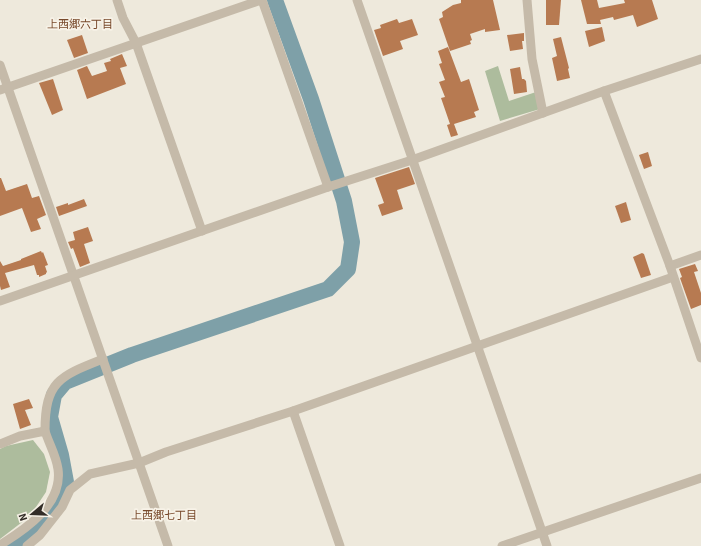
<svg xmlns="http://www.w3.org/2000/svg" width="701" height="546" viewBox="0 0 701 546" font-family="'Source Sans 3','Noto Sans JP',sans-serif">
<rect width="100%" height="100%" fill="#eee9dc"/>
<g fill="#adbc9d">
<path d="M498,66l11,35 27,-9 4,17 -40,12 -15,-50z"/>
<path d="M33,440l11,14 6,18 -4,20 -16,24 -30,23v-90l6,-3z"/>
</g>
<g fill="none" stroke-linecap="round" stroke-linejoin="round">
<path stroke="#7ea0a8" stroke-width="16" d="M11,546l16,-11 25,-23 14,-30 -5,-27 -11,-38 4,-22 11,-13 67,-27 196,-66 20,-20 4,-27 -8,-41 -33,-102 -36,-99"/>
</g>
<g fill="#b77a51">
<path d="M461,0h32l7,30 -15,2v-3l-15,5 2,6 -2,1 1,3 -21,7 -11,-32 4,-2 -1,-5 11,-7 8,-2z"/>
<path d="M546,0h15l-2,25h-13z"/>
<path d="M581,0h16l2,8 26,-5 -1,-3h28l6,19 -21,8 -4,-12 -19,5 -1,-3 -13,3 1,4h-14z"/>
<path d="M397,19l2,4 13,-4 6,16 -18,6 3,8 -20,7 -9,-26 7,-2 -1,-3z"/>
<path d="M602,27l3,14 -16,6 -4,-16z"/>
<path d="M524,33v8h-2l1,8 -13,2 -3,-16z"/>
<path d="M82,35l6,18 -14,5 -7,-18z"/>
<path d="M561,37l8,31 -1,1 2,9 -13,3 -5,-23 5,-2 -4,-17z"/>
<path d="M448,47l13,35 8,-3 10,31 -5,2 2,5 -22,7 4,11 -7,2 -4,-12 3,-1 -9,-26 4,-1 -6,-15 6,-2 -6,-16 3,-1 -4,-12z"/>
<path d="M122,54l5,12 -7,2 6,16 -39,15 -10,-29 10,-4 5,10 15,-5 -3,-8 7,-2 -1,-2z"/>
<path d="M520,67l2,12h2l2,2 1,11 -13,2 -4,-25z"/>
<path d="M53,79l10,31 -11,5 -13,-32z"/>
<path d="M648,152l4,14 -8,3 -5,-14z"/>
<path d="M409,167l6,17 -18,6 6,19 -21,7 -4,-11 6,-2 -9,-25z"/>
<path d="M0,178h1l5,13 21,-7 5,14 7,-2 7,19 -9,4 4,10 -10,3 -9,-24 -22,8z"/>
<path d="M84,199l3,7 -28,10 -3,-9 12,-4v2z"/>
<path d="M626,202l5,18 -10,3 -6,-17z"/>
<path d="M88,227l5,14 -9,3 6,19 -10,4 -7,-19 -2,1 -3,-7 7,-2 -2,-8z"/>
<path d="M41,251l1,2 1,-1 5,13 -3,1 2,6 -1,1v1l-7,3v-2h-2l-3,-10 -29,8 5,14 -9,3 -1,-4v-25l3,5 18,-6v-1z"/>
<path d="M642,253l2,1 7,21 -10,3 -8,-21z"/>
<path d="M695,264l3,7 -4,1 7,21v12l-10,4 -11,-31 2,-1 -3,-8z"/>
<path d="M29,399l4,9 -8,2 6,15 -11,4 -7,-25z"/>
</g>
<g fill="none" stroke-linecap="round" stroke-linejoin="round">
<g stroke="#c5baa9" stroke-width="9">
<path d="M117,0l6,18 13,25 66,188"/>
<path d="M262,0l66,187"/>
<path d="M357,0l190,546"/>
<path d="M527,0l5,59 11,54"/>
<path d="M0,65l168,481"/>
<path d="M0,90l261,-90"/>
<path d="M604,91l66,175 31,92"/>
<path d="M670,266l31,-11"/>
<path d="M0,301l328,-114 84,-27 192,-69 97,-32"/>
<path d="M293,411l47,135"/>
<path d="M45,431c0,-50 15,-55 58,-72"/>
<path d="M0,444l20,-8 25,-5c4,13 11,24 13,38 5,35 -32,60 -58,76"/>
<path d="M27,546l13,-11 22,-28 8,-17 20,-16 49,-11 27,-11 127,-41 380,-134"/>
<path d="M502,546l199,-68"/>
</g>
</g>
<g text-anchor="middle" stroke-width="3.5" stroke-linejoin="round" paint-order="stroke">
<g font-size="11" fill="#78492b" stroke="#f7f2e7">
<text x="80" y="28">上西郷六丁目</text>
<text x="164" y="519">上西郷七丁目</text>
</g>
</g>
<g transform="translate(32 514) rotate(251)" stroke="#f7f2e7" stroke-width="3" paint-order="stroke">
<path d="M0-3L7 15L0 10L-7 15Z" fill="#332d28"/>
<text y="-6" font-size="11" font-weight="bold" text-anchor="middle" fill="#332d28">N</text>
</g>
</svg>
